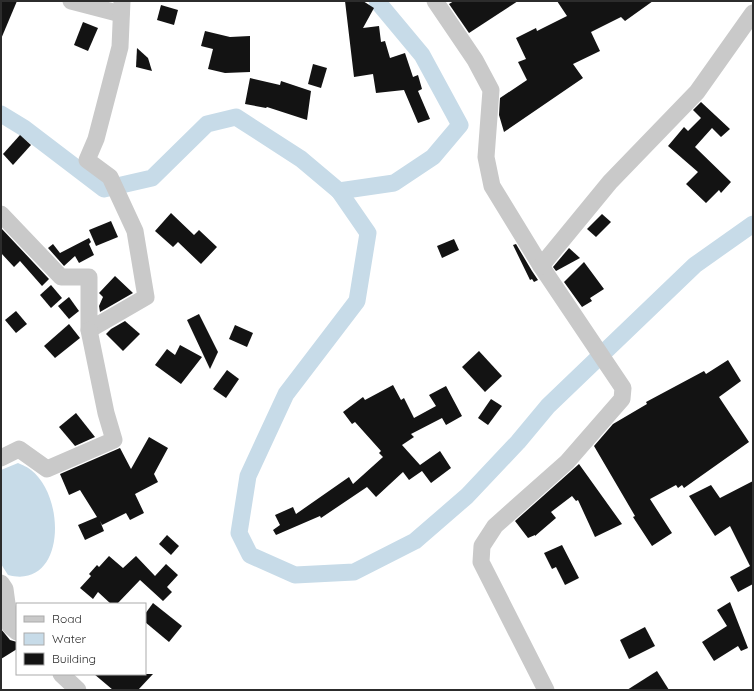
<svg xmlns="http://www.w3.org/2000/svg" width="754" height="691" viewBox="0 0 754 691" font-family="Quicksand,sans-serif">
<rect width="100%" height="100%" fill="#fff"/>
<path fill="#c7dbe8" d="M18,463c4,2 10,4 13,7 36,28 34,120 -23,105l-7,-11v-94z"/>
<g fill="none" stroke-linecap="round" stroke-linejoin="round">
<g stroke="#c7dbe8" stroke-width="17">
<path d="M1,114l23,14 80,61 48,-11 55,-54 29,-7 65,42 38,32 55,-8 39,-26 27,-32 -38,-70 -45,-54"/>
<path d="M339,191l29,42 -11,68 -71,93 -38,82 -9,57 11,22 45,20 59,-3 61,-31 52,-45 51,-54 30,-36 147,-141 58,-41"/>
</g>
</g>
<g fill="#131313">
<path d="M1,1h16l-16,38z"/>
<path d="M345,1h18l11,7 -11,20 16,-2 2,16 4,-1 5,17 15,-5 8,24 5,-2 4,14 -4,2 12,28 -12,4 -14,-33 -28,3 -3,-19 -19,3z"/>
<path d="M454,1h64l-49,32 -20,-29z"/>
<path d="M557,1h96l-28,20 -4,-4 -30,15 9,19 -27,13 10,14 -79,54 -5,-17 1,-17 27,-18 -9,-18 8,-3 -10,-21 20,-10 1,3 30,-15z"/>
<path d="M161,5l17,5 -4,15 -17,-5z"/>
<path d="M83,22l15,6 -10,23 -14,-6z"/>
<path d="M205,31l25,6 20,-1v36l-25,1 -17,-4 5,-20 -12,-3z"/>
<path d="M137,48l11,10 4,13 -16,-4z"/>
<path d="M313,64l14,4 -6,20 -13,-4z"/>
<path d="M250,78l30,7 1,-4 30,10 -4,29 -40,-13 -1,1 -21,-4z"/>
<path d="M701,102l29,27 -9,8 -9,-9 -17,19 36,35 -10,11 -2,-3 -13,13 -20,-19 12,-12 -30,-26 16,-19 4,4 13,-13 -8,-8z"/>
<path d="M20,135l11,10 -18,20 -10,-11z"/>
<path d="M171,213l23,22 5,-5 18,17 -16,17 -23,-22 -5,5 -18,-16z"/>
<path d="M602,214l9,8 -15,15 -9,-8z"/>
<path d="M111,221l7,16 -22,9 -7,-16z"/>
<path d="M1,228l48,51 -7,7 -22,-25 -6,6 -13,-14z"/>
<path d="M89,238l2,4 -2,2 5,11 -15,8 -4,-7 -11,10 -16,-18 5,-4 7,9z"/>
<path d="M454,239l5,11 -17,8 -5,-12z"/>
<path d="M516,244l16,27 6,9 -4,2 -2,-3 -2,1 -17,-35z"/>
<path d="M569,248l11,10 -24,13 -3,-4z"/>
<path d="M584,262l20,27 -14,9 2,3 -10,6 -18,-25z"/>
<path d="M115,276l18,17 -33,19 -1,-6 4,-9 -4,-4z"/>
<path d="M51,285l11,13 -11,10 -11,-13z"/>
<path d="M69,297l10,14 -10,8 -11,-13z"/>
<path d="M16,311l11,13 -11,9 -11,-13z"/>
<path d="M199,314l19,38 -8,17 -23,-49z"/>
<path d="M125,321l15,13 -17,17 -17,-17 5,-5z"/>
<path d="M69,324l11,14 -25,20 -11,-12z"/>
<path d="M235,325l18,8 -6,14 -18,-8z"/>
<path d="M180,345l22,12 -21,27 -26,-19 12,-16 8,6z"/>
<path d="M479,351l23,25 -17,16 -23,-25z"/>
<path d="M728,360l13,21 -22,16 30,45 -65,46 -2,-3 -4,3 -2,-3 -26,14 22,34 -20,13 -19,-29 2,-1 -41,-70 19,-22 34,-20 -1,-2 58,-31 2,3z"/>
<path d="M227,370l12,9 -13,19 -13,-9z"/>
<path d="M393,385l8,15 3,-2 10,20 22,-12 -7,-11 17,-9 16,30 -16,9 -4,-7 -31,16 3,3 -12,8 18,20 20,-14 11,17 -20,15 -9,-12 -13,9 -6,-8 -27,25 -9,-10 -46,31 -1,-2 -44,19 -3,-5 7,-5 -5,-10 18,-8 3,7 53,-37 4,7 30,-27 -4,-4 2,-2 -26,-29 -3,2 -9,-12 20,-15 2,3z"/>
<path d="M491,399l11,7 -14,19 -10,-7z"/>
<path d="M76,413l19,24 -20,9 -16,-19z"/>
<path d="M149,437l19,11 -14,26 4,8 -23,12 9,19 -14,7 -4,-7 -24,12 -2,-4 4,10 -19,9 -7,-15 19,-8 -17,-27 -11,5 -9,-21 60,-26 11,21z"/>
<path d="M579,464l43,60 -27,13 -17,-37 -2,1 -4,-5 -21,16 5,6 -21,18v-1l-7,3 -13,-17z"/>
<path d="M753,481v103l-15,8 -8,-15 20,-11 -20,-40 -15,10 -26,-40 22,-11 9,13z"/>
<path d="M167,535l12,11 -8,9 -12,-11z"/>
<path d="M562,545l17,33 -14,7 -9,-18 -4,2 -8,-16z"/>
<path d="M109,556l14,12 13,-12 19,20 11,-12 12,11 -11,12 5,5 -9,9 -23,-21 -23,24h-6l-13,-12 -5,7 -13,-11 11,-12 -2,-2 8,-9 2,2z"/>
<path d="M730,602l18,46 -7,3 -3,-5 -24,15 -12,-19 25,-16 -10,-16z"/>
<path d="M153,603l29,23 -13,16 -24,-20v-8z"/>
<path d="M645,627l10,19 -26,13 -9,-19z"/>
<path d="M1,629l9,11 7,2v7l-16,10z"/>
<path d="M657,671l12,19h-42z"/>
<path d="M94,674h59l-15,16h-25z"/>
</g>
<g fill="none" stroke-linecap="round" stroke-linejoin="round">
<g stroke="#c9c9c9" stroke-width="17">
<path d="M71,1l50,13"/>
<path d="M435,1l40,59 16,30 -5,67 6,29 49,80 82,122 -1,11 -55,63 -72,64 -13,20 -1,16 65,128"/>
<path d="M1,214l60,63h28v53l57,-33 -11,-66 -25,-54 -23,-17 9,-21 24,-92 2,-46"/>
<path d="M541,266l69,-84 87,-90 56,-79"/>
<path d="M1,458l18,-9 28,20 67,-29 -8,-27 -17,-83"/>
<path d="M1,583l4,6 5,37 7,6"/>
<path d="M61,674l17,16"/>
</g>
</g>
<rect width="754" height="691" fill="none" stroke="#2c2c2c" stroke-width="4"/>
<rect x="16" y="603" width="130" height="72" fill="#ffffff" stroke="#ababab"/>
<rect x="24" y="616" width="20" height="6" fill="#c9c9c9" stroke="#ababab"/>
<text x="52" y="623" font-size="12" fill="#2c2c2c">Road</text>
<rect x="24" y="633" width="20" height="12" fill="#c7dbe8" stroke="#ababab"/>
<text x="52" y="643" font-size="12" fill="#2c2c2c">Water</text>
<rect x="24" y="653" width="20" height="12" fill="#131313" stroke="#ababab"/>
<text x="52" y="663" font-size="12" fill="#2c2c2c">Building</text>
</svg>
